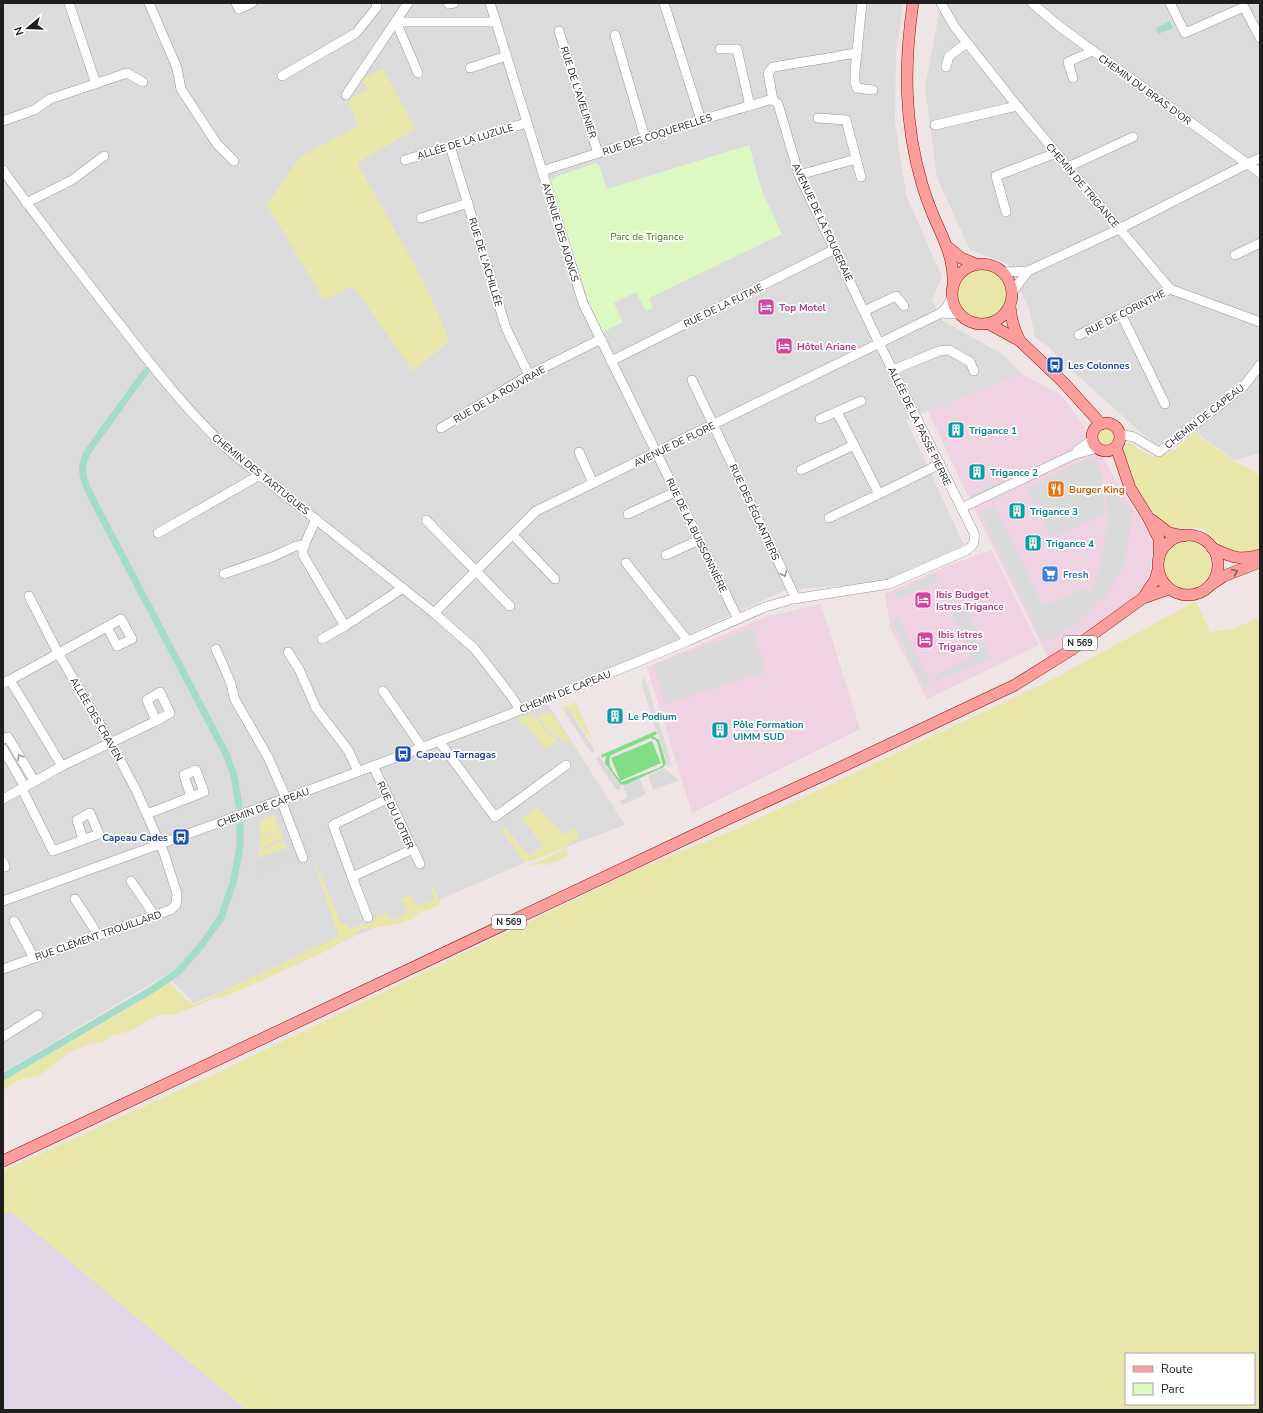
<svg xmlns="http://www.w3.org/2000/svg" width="1263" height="1413" viewBox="0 0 1263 1413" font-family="'Nunito Sans',sans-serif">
<rect width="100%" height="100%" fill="#efe5e4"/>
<g fill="#dcdbdb">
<path d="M3,3h900l-7,48 -1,70 11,74 36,82 -10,23 11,21 59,33 20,20 -116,46 58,125 -88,39 -47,2 -45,5 -145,66 -96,38 7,13 75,117 -94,35 -150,65 -187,78 -28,-28 -163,97z"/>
<path d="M941,3h319v450l-26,7 -41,-30 -38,15 -94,-84 -12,-14 -14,-10 -5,-26 -22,-47 -38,-14 -33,-72 -12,-91z"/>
</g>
<g fill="#f0d3e2">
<path d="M1022,374l39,21 28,38 25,44 32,51 8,18 -5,29 -7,16 -94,67 -80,-162 -40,-85z"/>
<path d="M992,550l47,95 -112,54 -37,-72 -5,-33 62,-28z"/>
<path d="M821,604l39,125 -168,84 -45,-146 118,-50z"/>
</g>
<path fill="#e1d5e8" d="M10,1211l82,68 155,131h-244v-195z"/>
<g fill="#e9e6a9" fill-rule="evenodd">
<path d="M383,69l32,60 -58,34 64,113 29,65 -37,30 -60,-85 -29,14 -57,-95 32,-47 59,-32 -10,-26 19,-10 -5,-11z"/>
<circle cx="982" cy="293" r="26"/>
<circle cx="1106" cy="437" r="8"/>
<path d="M1194,432l40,29 26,14v75c-18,3 -28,5 -43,-8 -4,-3 -6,-8 -10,-11 -12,-8 -22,0 -33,-4 -26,-7 -45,-55 -54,-79l4,-5 4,-1c7,4 17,13 25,14 16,3 30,-14 41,-24z"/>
<circle cx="1187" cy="565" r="24"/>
<path d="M1196,601l14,31 23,-3 27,-12v793h-1013l-237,-199 -7,4v-44l220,-101 413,-200 98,-40 323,-153zM1126,1354h128v50h-128z"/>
<path d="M576,702l17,41 -25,-35 -4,4 -2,-4z"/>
<path d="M551,712l23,35 -23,-14 -14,-16z"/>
<path d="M532,714l17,20 9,6 -12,9 -20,-25 -3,1 -5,-6z"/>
<path d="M538,807l14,17h1l6,5h1l4,6 10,-7 6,9 -27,16 -28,10 -23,-32 3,-4 18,22 6,6 14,-9 -21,-28z"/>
<path d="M274,815l6,15 -20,7v-17z"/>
<path d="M280,831l3,8 -24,9 1,-9z"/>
<path d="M284,841l2,7 -28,10 1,-8z"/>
<path d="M566,848l2,8 -20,9 -11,-1 -16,4 29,-11z"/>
<path d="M315,862l27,63 5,-1 2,5 14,-5 2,1 6,-2 2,-5 13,-5 5,7 16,-7 -6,-14 10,-4 6,12 18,-8 -5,-13 3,-1 8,19 -10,5 -12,4 -10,7 -12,4 -36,6 -5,4 -3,4h-6l-14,10 -90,41 -20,8 -7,1 -32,13 -8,3 -20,2 -26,15 -19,5 -7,6 -12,1 -22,9 -30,23 -23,6 -14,10v-10l129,-75 37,-24 24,23 124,-58 22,-11 -25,-73z"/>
</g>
<path fill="#dbf9c0" d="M749,145l13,46 20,43 -133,64 4,10 -7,3 -10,-19 -22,11 9,19 -20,10 -14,-29 -39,-123 5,-1v-2l41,-14 3,2 8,24z"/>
<path fill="#81de87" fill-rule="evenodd" d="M656,731l1,3 -4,2 6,4 7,23 -2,4 -39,18 -5,-1 -15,-21 1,-7 -4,2 -1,-3zM650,738l5,2 2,2 6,23 -4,3 -38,14 -1,-1 41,-18 -9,-22 -41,17 9,22c-6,-7 -14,-16 -9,-25z"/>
<g fill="#dadada">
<path d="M373,50l10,19 -21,10 6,11 -20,10 -6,-4z"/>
<path d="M1092,456l11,20 -2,2 2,3 -3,3 1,3 4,26 -54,25 -25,-50z"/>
<path d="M1005,479l11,11 -20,10 -11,-5 -12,5 -3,-4z"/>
<path d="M1105,493l14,3 10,14 4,4 -9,50 -19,34 -8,3 -7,10 -16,14 -21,13 -4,2 -5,-1 -5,-3 -59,-124 14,-7 49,101 35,-14 1,-2 12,1 5,-11 12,-57z"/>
<path d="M936,573l2,7 -40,19 -4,-6z"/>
<path d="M964,604l27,54 -54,23 -3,-4 37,-19 -19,-42 8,-10z"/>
<path d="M898,618l32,64 4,1 -11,5 -31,-67z"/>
<path d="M753,628l12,44 -100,32 -12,-39z"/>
<path d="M645,678l26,84 -1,6 -4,-2 1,-3 -26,-81z"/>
<path d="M568,708l26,41 -2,5 -27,-41z"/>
<path d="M599,756l22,29 -1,5 -4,-1 -3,-4 -17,-26z"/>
<path d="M664,768l15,12 -26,10 -5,-14z"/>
<path d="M640,779l6,15 -24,11 -2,-4 7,-4 -4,-11z"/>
<path d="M292,806l20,52 -16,6 -19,-52z"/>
<path d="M287,849l3,11 -34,13 2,-13z"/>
</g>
<path fill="#a4dcca" d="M1170,21l3,7 -15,6 -2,-6z"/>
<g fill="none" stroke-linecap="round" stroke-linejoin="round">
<g stroke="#a4dcca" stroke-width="7">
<path d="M146,371l-58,80c-11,20 -3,32 6,51l131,250 9,23 5,31"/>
<path d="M3,1077l150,-88 25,-17 22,-25 21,-29 12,-35 5,-25 2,-14v-18"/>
</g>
<g stroke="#989898" stroke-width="10">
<g id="minor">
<path d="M69,3l27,81"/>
<path d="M149,3l28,65 4,21 36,55 17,17"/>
<path d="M236,3l3,6 13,-6"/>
<path d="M448,3l1,1 5,-1"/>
<path d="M490,3l93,300 155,316"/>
<path d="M664,3l37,117"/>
<path d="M862,3l-7,68v11l2,6 16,2"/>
<path d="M941,3l13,23 63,80 153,183 90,33"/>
<path d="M1032,3l27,23 201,147"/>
<path d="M1170,3l15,30 59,-26 16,31"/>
<path d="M396,22h100"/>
<path d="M396,22l22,51"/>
<path d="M559,31l39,122"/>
<path d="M615,35l30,103"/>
<path d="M720,49h17l13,57"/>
<path d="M838,56l19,-3"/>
<path d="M946,67l3,-11 18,-13"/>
<path d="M470,68l36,-12"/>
<path d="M282,76l74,-43 21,-26 -1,-4"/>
<path d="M1073,78l-5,-16 25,-11"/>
<path d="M346,95l62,-92"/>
<path d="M773,100l-5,-27 5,-6 61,-10"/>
<path d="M818,118l28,2 15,57"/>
<path d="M3,121l31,-11 16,-11 77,-26 16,9"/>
<path d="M935,125l82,-19"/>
<path d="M450,146l56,182 23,47"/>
<path d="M405,160l121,-37"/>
<path d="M1068,167l65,-30"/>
<path d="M3,170c33,47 69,92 104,138 39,50 78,102 125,145l202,160 40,35 38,49 8,13"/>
<path d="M542,171l159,-51 68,-20h4"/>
<path d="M799,175l57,-16"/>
<path d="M26,203l46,-23 32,-24"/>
<path d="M1006,212l-10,-36 60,-23"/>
<path d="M421,218l47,-15"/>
<path d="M1235,255l25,-12"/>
<path d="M1028,271l91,-42 128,-65 13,-6"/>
<path d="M1003,272l25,-1 -15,20"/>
<path d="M864,311l32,-15 8,10"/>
<path d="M941,313l17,1 3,1"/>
<path d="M1121,314l44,90"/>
<path d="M1079,335l91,-46"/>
<path d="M611,361l224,-112"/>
<path d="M893,370l46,-19 10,-1 21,12 4,9"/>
<path d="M692,380l104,219"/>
<path d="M837,412l42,82 61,-30"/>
<path d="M820,419l41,-18"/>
<path d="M441,428l88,-53 72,-36"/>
<path d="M1120,434l14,3 25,15 85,-66 16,-21"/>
<path d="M1077,451l15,-11"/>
<path d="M579,452l14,31"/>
<path d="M801,470l53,-25"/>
<path d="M961,508l112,-53 24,-7"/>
<path d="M628,514l47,-22"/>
<path d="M829,518l50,-24"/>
<path d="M316,519l-13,29v7l42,71 58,-38"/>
<path d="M426,520l84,86"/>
<path d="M158,533l102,-58"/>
<path d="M513,535l42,44"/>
<path d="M666,555l33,-15"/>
<path d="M626,563l62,78"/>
<path d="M224,574l48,-17 24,-11 9,-1"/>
<path d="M434,613l102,-102 405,-198 6,-6 5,-11"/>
<path d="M322,639l23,-13"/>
<path d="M216,649l14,32 5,19 33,57 18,41"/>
<path d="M288,652l11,17 17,39 32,42 10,21"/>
<path d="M10,680l52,86"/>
<path d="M3,683l7,-3 111,-61 11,20 -15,7 -10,-19"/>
<path d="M383,691l32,46 7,11"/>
<path d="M3,739l5,-2 27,45"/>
<path d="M439,741l56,76 71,-52"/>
<path d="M3,749l22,38"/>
<path d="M373,766l47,98"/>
<path d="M22,789l31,62 46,-17 -9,-21 -13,7 6,20"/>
<path d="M389,798l-56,27 19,52 61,-28"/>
<path d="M3,799l59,-33 94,-45 14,-8 -10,-21 -13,8 9,21"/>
<path d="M281,800l22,58"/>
<path d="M147,814l57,-22 -8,-22 -12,5 7,22"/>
<path d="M3,862l2,5h-2"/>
<path d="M352,877l16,41"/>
<path d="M131,881l23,34"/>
<path d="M75,899l23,36"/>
<path d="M3,901l317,-115 183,-69 185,-76 77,-34 28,-8 96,-15 78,-34c7,-5 8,-8 7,-17l-95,-190 -80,-168 -21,-71 -5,-4"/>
<path d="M14,921l20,37"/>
<path d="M3,969l167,-59 6,-5 1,-11 -13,-41 -28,-63 -25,-47 -53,-90 -29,-57"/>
<path d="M3,1037l35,-22"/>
</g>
</g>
<g stroke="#971101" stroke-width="12">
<g id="major">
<path d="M913,3c-9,62 -9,120 9,181 4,13 9,27 15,40 9,20 17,37 16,60"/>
<path d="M948,247l13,11 15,6"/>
<circle cx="982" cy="294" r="30"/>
<path d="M1010,306c1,13 4,24 10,35"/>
<path d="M989,324l31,17 44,42 37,41"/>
<circle cx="1106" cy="437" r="14"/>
<path d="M1116,447l14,41 18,29 11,22v17"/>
<path d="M1152,520l17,13 15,3"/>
<circle cx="1188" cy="565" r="30"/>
<path d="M1212,548c19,9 28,13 48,7"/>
<path d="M1212,584l12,-8 36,-14"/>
<path d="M1143,598l12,-18 3,-10"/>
<path d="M3,1161l729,-344 103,-47 180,-85 56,-35 72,-52 26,-9"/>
</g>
</g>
<use href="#minor" stroke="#fff" stroke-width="9"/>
<use href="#major" stroke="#fb9d9c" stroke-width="11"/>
</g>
<defs><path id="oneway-chevron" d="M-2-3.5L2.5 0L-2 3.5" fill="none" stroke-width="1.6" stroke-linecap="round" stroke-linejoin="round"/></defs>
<use stroke="#8c5e5d" href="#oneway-chevron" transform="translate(1235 572) rotate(-21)"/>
<g stroke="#9a9a9a">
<use href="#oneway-chevron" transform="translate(784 574) rotate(65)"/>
<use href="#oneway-chevron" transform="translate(20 757) rotate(-120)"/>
</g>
<defs>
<g id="hotel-square" transform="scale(0.9)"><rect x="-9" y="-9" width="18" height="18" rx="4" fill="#d1479c" stroke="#fff"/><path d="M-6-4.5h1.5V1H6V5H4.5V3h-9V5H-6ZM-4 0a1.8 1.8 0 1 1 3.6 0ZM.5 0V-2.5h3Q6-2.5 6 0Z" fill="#fff"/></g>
<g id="bus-square" transform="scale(0.9)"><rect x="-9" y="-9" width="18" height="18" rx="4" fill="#1a4fb4" stroke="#fff"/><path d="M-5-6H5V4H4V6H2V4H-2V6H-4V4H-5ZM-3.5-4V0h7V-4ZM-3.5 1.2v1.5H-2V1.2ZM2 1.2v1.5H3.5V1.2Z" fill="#fff"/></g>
<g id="building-square" transform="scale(0.9)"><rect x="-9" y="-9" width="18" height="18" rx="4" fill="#0f9aa8" stroke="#fff"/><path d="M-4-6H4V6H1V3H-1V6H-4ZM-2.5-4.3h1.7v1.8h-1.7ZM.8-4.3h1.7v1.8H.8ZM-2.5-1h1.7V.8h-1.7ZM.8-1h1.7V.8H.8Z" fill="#fff"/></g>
<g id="restaurant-square" transform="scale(0.9)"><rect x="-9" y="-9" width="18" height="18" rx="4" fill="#e8710a" stroke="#fff"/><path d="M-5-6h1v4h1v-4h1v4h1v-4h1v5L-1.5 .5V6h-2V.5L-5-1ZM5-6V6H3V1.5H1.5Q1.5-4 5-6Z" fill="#fff"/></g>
<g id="supermarket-square" transform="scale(0.9)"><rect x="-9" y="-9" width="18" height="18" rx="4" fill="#3f7fe0" stroke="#fff"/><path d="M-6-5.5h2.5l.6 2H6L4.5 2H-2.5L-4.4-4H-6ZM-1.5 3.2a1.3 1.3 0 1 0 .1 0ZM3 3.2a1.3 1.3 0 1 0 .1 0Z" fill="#fff"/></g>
</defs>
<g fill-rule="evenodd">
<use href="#hotel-square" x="766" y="307"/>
<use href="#hotel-square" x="784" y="346"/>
<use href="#bus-square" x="1055" y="365"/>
<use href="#building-square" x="956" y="430"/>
<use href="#building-square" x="977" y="472"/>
<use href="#restaurant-square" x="1056" y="489"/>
<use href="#building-square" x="1017" y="511"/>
<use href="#building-square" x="1033" y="543"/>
<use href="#supermarket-square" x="1050" y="574"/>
<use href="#hotel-square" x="923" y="600"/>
<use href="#hotel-square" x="925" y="640"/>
<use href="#building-square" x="615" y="716"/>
<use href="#building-square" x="720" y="730"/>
<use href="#bus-square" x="403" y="754"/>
<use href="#bus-square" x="181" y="837"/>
</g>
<g text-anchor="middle" stroke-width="3.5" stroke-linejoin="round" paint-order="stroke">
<g fill="#fff" stroke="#626262" stroke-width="1">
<rect x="1063" y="636" width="34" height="14" rx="3"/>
<rect x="492" y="915" width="34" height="14" rx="3"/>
</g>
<g font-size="9" font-weight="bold" fill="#1e1e1e">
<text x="1080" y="646">N 569</text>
<text x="509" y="925">N 569</text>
</g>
<g font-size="10" fill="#1e1e1e" stroke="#fff">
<text transform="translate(1145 89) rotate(36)" y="4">CHEMIN DU BRAS D'OR</text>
<text transform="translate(579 92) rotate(72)" y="4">RUE DE L'AVELINIER</text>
<text transform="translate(657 134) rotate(-18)" y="4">RUE DES COQUERELLES</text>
<text transform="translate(465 141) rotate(-17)" y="4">ALLÉE DE LA LUZULE</text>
<text transform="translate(1083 185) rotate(50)" y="4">CHEMIN DE TRIGANCE</text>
<text transform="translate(823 222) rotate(65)" y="4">AVENUE DE LA FOUGERAIE</text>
<text transform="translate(561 232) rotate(73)" y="4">AVENUE DES AJONCS</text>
<text transform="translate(486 262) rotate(73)" y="4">RUE DE L'ACHILLÉE</text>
<text transform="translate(723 305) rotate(-26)" y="4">RUE DE LA FUTAIE</text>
<text transform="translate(1125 312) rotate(-27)" y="4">RUE DE CORINTHE</text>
<text transform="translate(499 394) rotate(-30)" y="4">RUE DE LA ROUVRAIE</text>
<text transform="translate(1204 416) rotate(-38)" y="4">CHEMIN DE CAPEAU</text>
<text transform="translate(920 426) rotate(64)" y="4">ALLÉE DE LA PASSE PIERRE</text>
<text transform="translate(674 444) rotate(-26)" y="4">AVENUE DE FLORE</text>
<text transform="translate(261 474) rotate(39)" y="4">CHEMIN DES TARTUGUES</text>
<text transform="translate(755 512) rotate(65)" y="4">RUE DES ÉGLANTIERS</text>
<text transform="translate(697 535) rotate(64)" y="4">RUE DE LA BUISSONNIÈRE</text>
<text transform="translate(565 691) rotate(-22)" y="4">CHEMIN DE CAPEAU</text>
<text transform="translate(97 719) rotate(60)" y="4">ALLÉE DES CRAVEN</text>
<text transform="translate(263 807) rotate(-20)" y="4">CHEMIN DE CAPEAU</text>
<text transform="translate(396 815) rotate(65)" y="4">RUE DU LOTIER</text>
<text transform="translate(98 935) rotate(-19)" y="4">RUE CLÉMENT TROUILLARD</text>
</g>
<g font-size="10" fill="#417c0c" stroke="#fff">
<text x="647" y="240">Parc de Trigance</text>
</g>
<g font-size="10" font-weight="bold" fill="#b23c85" stroke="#fff" text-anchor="start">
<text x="779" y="311">Top Motel</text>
<text x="797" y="350">Hôtel Ariane</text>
<text x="936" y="598">Ibis Budget<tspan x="936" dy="12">Istres Trigance</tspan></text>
<text x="938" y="638">Ibis Istres<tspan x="938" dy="12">Trigance</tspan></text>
</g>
<g font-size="10" font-weight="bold" fill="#164399" stroke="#fff" text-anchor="start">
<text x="1068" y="369">Les Colonnes</text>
<text x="416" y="758">Capeau Tarnagas</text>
<text x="168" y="841" text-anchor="end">Capeau Cades</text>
</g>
<g font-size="10" font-weight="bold" fill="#0d838f" stroke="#fff" text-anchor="start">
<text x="969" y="434">Trigance 1</text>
<text x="990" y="476">Trigance 2</text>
<text x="1030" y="515">Trigance 3</text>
<text x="1046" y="547">Trigance 4</text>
<text x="628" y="720">Le Podium</text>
<text x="733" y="728">Pôle Formation<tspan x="733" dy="12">UIMM SUD</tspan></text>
</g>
<g font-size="10" font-weight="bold" fill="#c56008" stroke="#fff" text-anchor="start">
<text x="1069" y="493">Burger King</text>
</g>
<g font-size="10" font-weight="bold" fill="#366cbe" stroke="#fff" text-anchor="start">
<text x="1063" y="578">Fresh</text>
</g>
</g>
<rect width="1263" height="1413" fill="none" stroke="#1e1e1e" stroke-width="8"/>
<rect x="1125" y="1353" width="130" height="52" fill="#ffffff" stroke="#a5a5a5"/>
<rect x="1133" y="1366" width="20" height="6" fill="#fb9d9c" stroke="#a5a5a5"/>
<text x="1161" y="1373" font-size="12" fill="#1e1e1e">Route</text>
<rect x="1133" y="1383" width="20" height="12" fill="#dbf9c0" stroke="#a5a5a5"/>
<text x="1161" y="1393" font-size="12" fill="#1e1e1e">Parc</text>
<g transform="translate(28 28) rotate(251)" stroke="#ffffff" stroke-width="3" paint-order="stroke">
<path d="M0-3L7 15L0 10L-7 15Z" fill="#1e1e1e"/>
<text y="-6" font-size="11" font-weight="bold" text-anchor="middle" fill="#1e1e1e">N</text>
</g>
</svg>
